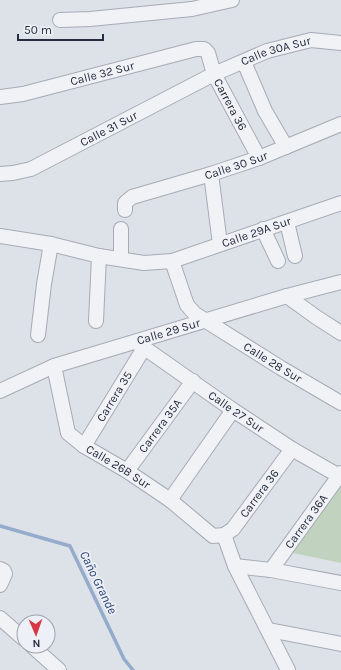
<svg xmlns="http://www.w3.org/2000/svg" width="341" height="670" viewBox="0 0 341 670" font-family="Karla,sans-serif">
<rect width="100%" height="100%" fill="#dde1e8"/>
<path fill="#c1d3be" d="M341,484v79l-48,-10z"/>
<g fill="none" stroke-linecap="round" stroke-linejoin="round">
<path stroke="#95abcb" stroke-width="3.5" d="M0,526l70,20 54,113 9,11"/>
<g stroke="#a6abb6" stroke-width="16">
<g id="minor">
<path d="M60,20l30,-1 102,-10 40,-9"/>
<path d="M244,62l21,49 21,36"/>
<path id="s1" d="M0,97l23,-3 173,-45h8l4,4 6,21 45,84"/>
<path id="s2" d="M0,174l13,-1 18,-4 183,-95 53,-23 44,-11 30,3"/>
<path d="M211,174l9,70"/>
<path id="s3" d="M125,210v-7l7,-6 79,-23 48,-16 82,-34"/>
<path d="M287,222l8,34"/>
<path d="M263,229l15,32"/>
<path id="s4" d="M0,236l51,8 48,12 45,7 28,-2 169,-58"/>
<path d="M121,259v-30"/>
<path id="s5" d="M172,261l15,44 8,9 86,54 60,35"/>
<path d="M287,296l29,21 25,16"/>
<path d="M96,321l3,-65"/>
<path d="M38,335l6,-51 7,-40"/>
<path id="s6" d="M136,342l97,68 59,39 49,28"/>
<path id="s7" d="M54,366l14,67 16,13 43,25 43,29 43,36 11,-1"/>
<path id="s8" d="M0,391l54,-25 233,-70 54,-14"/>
<path id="s9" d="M84,446l60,-98"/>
<path id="s10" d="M127,471l66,-90"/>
<path d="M170,500l63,-90"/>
<path d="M224,535l11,31 53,104"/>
<path id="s11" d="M224,535l9,-6 59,-80"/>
<path d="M235,566l36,4 70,13"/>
<path d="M0,569l4,2 1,3 -5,11"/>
<path id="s12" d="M271,570l70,-97"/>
<path d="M0,618l24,21"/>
<path d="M269,630l72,14"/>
<path d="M32,646l27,24"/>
</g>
</g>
<use href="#minor" stroke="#f0f2f6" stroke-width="14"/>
</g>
<g text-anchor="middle" stroke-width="3.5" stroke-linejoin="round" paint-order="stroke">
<g font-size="12" fill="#262d40" stroke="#edf0f6">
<text dy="4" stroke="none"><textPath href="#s2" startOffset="304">Calle 30A Sur</textPath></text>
<text dy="4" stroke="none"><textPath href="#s1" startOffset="105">Calle 32 Sur</textPath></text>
<text dy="4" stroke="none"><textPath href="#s1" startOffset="272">Carrera 36</textPath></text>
<text dy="4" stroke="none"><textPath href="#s2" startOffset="119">Calle 31 Sur</textPath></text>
<text dy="4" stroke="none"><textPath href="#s3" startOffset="125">Calle 30 Sur</textPath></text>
<text dy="4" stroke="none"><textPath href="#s4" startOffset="264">Calle 29A Sur</textPath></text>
<text dy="4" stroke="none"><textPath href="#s8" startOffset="179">Calle 29 Sur</textPath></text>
<text dy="4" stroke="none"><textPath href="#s5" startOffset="150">Calle 28 Sur</textPath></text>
<text dy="4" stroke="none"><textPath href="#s9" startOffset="58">Carrera 35</textPath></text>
<text dy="4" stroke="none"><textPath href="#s6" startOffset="122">Calle 27 Sur</textPath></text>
<text dy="4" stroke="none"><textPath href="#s10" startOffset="56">Carrera 35A</textPath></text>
<text dy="4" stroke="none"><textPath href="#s7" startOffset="129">Calle 26B Sur</textPath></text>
<text dy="4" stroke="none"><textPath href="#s11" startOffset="55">Carrera 36</textPath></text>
<text dy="4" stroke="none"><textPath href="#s12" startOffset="60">Carrera 36A</textPath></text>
</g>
<g font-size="13" font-style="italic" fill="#2d4876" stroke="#edf0f6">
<text transform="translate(99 582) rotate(64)" y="5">Caño Grande</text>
</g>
</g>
<g transform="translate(36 634) rotate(178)"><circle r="19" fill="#edf0f6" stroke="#9da2ad"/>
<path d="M0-3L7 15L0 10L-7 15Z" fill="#d73843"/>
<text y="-6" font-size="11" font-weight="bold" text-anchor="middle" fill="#262d40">N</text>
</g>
<path d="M18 34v6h85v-6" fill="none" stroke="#262d40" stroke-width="2"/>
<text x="24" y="34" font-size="12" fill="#262d40" stroke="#edf0f6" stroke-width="3" paint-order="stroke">50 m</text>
</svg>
